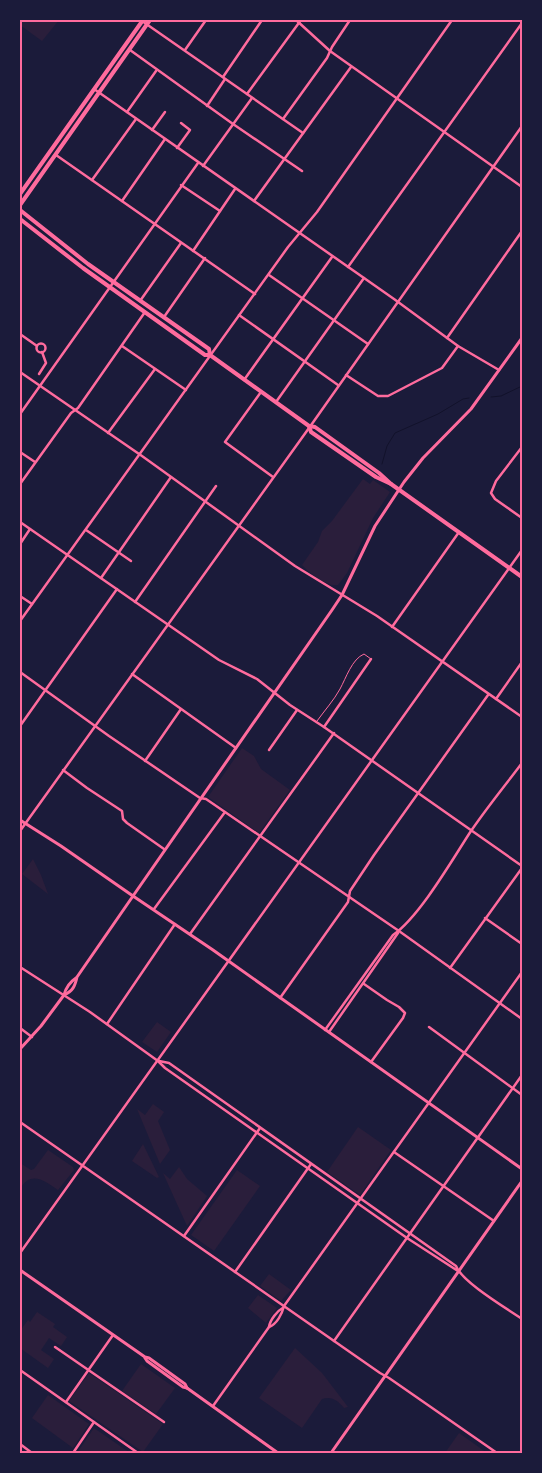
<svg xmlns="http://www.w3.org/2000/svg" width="542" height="1473" viewBox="0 0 542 1473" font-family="Helvetica,sans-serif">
<rect width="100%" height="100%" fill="#1b1b3a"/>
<g fill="#2a1e3b">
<path d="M20,20h39l-17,21 -22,-16z"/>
<path d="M363,479l7,5 3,-4 17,12 -17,26 -26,55 -9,12c-12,2 -28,-12 -36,-20l16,-23 4,-11 10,-10z"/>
<path d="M242,748l12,8 7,13 29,21 -31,43 -51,-36z"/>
<path d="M33,859l8,16 7,19 -26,-20z"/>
<path d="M157,1022l14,10 -14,20 -15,-10z"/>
<path d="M153,1104l11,8 -6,9 12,29 -10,14 -23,-55 8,6z"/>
<path d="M358,1127l33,23 -31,45 -33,-23z"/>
<path d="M143,1144l16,33 -2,1 -25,-17z"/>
<path d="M48,1150l25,17 1,3 -16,20c-13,-9 -27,-20 -38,-1v-26l11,7 3,-1z"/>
<path d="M179,1167l8,12 20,17 -20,30 -24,-53 7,6z"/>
<path d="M237,1170l23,16 -46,65 -23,-16z"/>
<path d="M269,1274l22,16 -10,11 -21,-15z"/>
<path d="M258,1295l19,13 -11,15 -18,-15z"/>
<path d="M37,1312l18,12 -2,3 14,10 -6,9 -12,-8 -8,12 13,9 -6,9 -28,-20v-17l8,-11 2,2z"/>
<path d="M295,1348l27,25 26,34 -4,1c-6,-7 -12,-12 -22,-9l-20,29 -43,-30z"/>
<path d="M141,1364l34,24 -19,26 -34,-23z"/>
<path d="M89,1373l74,51 -20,28 -74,-51z"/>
<path d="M48,1395l41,29 -16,24 -41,-30z"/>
<path d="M94,1428l36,25h-53z"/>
<path d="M459,1433l28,20h-42z"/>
</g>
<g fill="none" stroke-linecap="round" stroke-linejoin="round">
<g stroke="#12122b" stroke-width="1">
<path d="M491,397l10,-1 21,-10"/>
<path d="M382,464l5,-18 8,-13 43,-19 25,-15 6,-1"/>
</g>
<path stroke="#ff6b9d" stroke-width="1" d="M317,721c8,-11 17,-21 23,-32 6,-11 12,-30 24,-35l7,5"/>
<g stroke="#ff6b9d" stroke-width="2.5">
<path d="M296,20l34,31 192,136"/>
<path d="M142,21l161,112"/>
<path d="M130,50l103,74 69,47"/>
<path d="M185,50l21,-30"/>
<path d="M223,77l39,-57"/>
<path d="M94,89l300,210 64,47 41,24"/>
<path d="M247,94l54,-74"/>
<path d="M207,106l18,-27"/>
<path d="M127,112l29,-41"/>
<path d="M283,119l44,-61 5,-11 18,-27"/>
<path d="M152,130l13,-18"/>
<path d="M177,148l13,-18 -9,-7"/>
<path d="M56,155l199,139"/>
<path d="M203,166l49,-68"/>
<path d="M92,180l44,-61"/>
<path d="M181,185l39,26"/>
<path d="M122,201l43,-62"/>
<path d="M254,201l97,-134"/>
<path d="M193,251l42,-62"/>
<path d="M348,267l174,-244"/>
<path d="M269,275l99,69"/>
<path d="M140,301l41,-58"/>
<path d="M239,315l99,70"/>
<path d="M164,317l41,-59"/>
<path d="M20,334l17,12"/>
<path d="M447,338l75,-107"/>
<circle cx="41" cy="348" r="4.5"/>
<path d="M122,346l64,44"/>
<path d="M20,372l122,84 153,110 82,50 145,101"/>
<path d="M39,374l7,-11 -4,-11"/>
<path d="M346,375l32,21h10l54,-28 16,-22"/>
<path d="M244,380l88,-123"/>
<path d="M261,392l-36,50 48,35"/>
<path d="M276,402l88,-124"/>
<path d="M20,414l178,-251"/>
<path d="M108,433l47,-64"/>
<path d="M522,447l-26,34 -5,12 4,6 27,19"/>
<path d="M20,452l15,10"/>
<path d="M20,484l51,-71 7,-5 67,-96"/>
<path d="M20,522l199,138 38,19 33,26 34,22 198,139"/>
<path d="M86,530l45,31"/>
<path d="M20,544l10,-15"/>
<path d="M101,578l70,-101"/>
<path d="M20,596l12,8"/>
<path d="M135,602l81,-116"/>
<path d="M20,621l268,-374 29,-35 135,-192"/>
<path d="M392,627l67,-95"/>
<path d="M20,672l89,64 91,62 6,1 193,132 123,88"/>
<path d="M132,674l104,74"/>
<path d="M496,699l26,-37"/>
<path d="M20,726l97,-137"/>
<path d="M324,727l47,-68"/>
<path d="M269,750l28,-40"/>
<path d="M145,761l36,-52"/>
<path d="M63,770l24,18 35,23 1,8 4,4 37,26"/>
<path d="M20,831l294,-410 208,-295"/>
<path d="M154,909l71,-97"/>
<path d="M485,918l37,26"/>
<path d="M190,934l144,-201"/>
<path d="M20,967l70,45 68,49 7,7 242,170 51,33"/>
<path d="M450,968l72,-100"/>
<path d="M364,984l23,16 12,7 6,6 -2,5 -32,44"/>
<path d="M280,998l68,-96 2,-11 24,-36 114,-160"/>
<path d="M107,1024l68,-100"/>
<path d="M429,1027l93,68"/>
<path d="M20,1028l12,9"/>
<path d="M325,1030l68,-95c26,-18 58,-73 76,-101 16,-24 35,-47 53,-71"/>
<path d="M329,1032l69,-99"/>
<path d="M159,1061l10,2 287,203c6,16 50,42 66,53"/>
<path d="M20,1122l360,251 9,5 108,75"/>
<path d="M394,1152l100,69"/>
<path d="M184,1236l76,-108"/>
<path d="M20,1253l502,-703"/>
<path d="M235,1272l76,-108"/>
<path d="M269,1327c1,-7 8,-16 15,-20"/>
<path d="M334,1341l188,-266"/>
<path d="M55,1347l109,75"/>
<path d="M20,1370l118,83"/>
<path d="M66,1402l47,-67"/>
<path d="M213,1406l56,-79c8,-3 13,-13 15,-21l238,-334"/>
<path d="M20,1444l12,9"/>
<path d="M73,1453l21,-31"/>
</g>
<g stroke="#ff6b9d" stroke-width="3">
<path d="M20,820l41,26 72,50 199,-286 10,-15 33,-69 29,-44 19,-24 48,-49 51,-71"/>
<path d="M331,1453l191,-272"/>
</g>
<g stroke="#ff6b9d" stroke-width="3">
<path d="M64,995c9,-4 11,-9 13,-18l56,-81 80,54 309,219"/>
<path d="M20,1049l21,-23 23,-31c2,-8 6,-13 12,-17"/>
<path d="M20,1270l125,87 4,1 36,26 2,4"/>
<path d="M145,1358l2,3 36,26 4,1 91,65"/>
</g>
<g stroke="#ff6b9d" stroke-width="4">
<path d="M20,194l123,-174"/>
<path d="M20,205l130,-185"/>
<path d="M20,210l68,54 121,85 1,6"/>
<path d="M20,219l63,49 122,87h5l99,71 6,1 64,46 12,11"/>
<path d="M309,426l2,6 65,45 15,7 131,93"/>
</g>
</g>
<rect width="542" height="1473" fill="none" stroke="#1b1b3a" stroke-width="42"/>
<rect x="21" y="21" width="500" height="1431" fill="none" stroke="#ff6b9d" stroke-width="2"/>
</svg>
